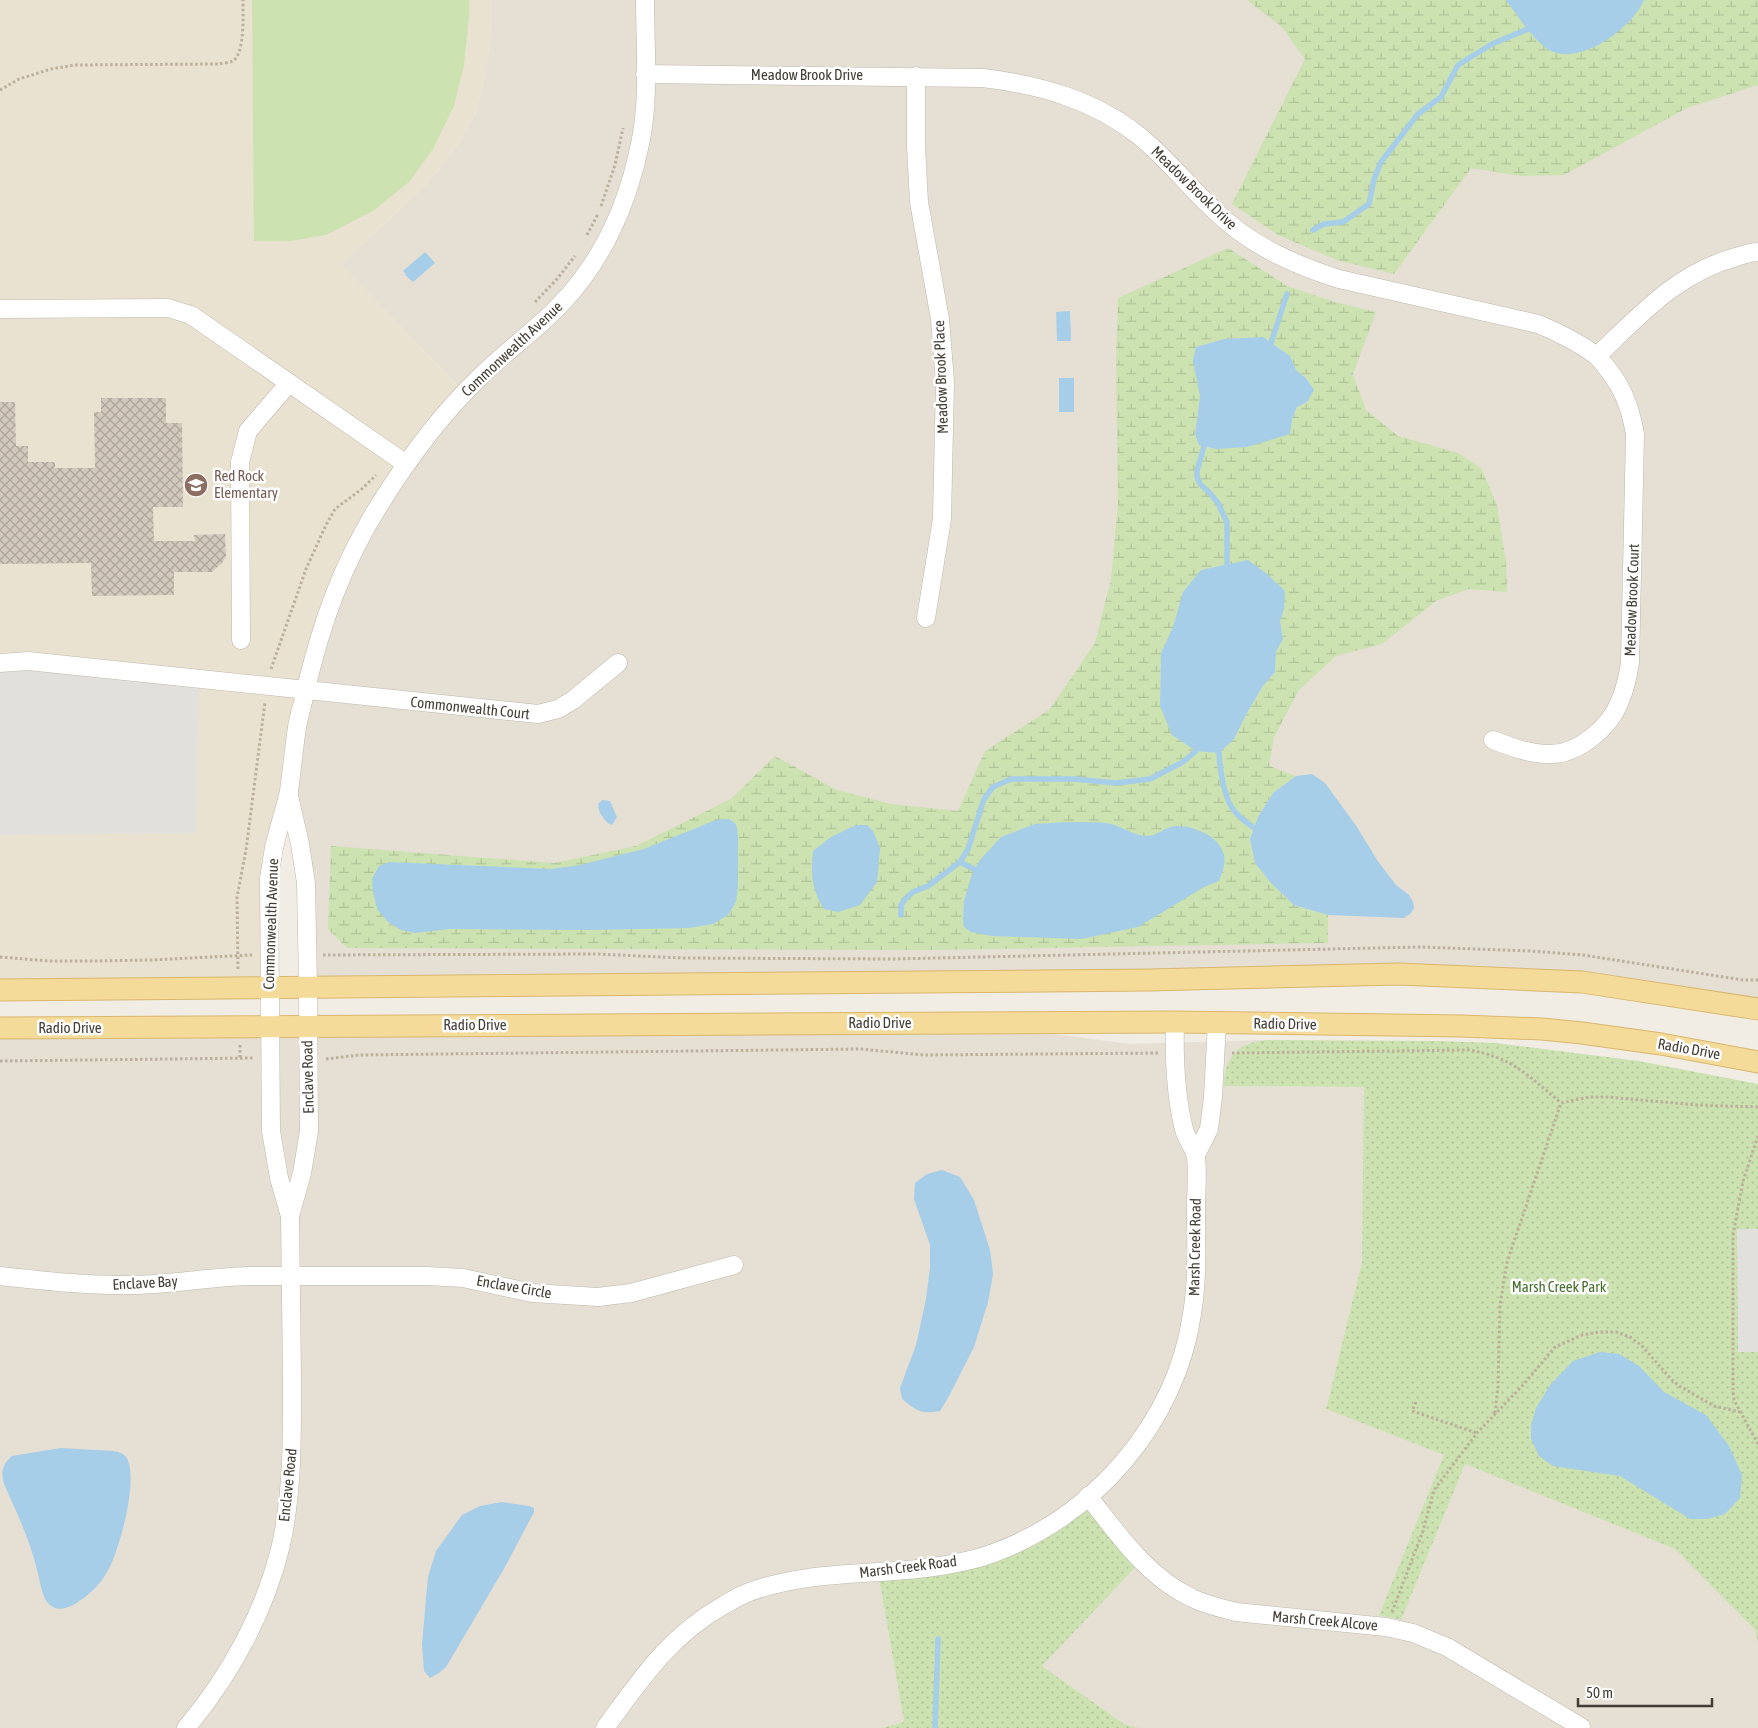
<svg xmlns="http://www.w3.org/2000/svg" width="1758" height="1728" viewBox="0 0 1758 1728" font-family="'Asap Condensed',sans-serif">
<defs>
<pattern id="wetland-marsh" width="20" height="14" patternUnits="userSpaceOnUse" patternTransform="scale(1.25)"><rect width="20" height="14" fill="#cce2b1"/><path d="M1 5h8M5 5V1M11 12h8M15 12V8" fill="none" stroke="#b0c399"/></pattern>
<pattern id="park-dots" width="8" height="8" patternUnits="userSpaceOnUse" patternTransform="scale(1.25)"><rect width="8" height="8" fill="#cce2b1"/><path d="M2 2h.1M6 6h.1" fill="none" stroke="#b0c399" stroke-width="1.8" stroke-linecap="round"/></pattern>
<pattern id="building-cross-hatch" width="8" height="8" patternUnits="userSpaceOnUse" patternTransform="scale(1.25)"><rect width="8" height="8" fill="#d2c9bc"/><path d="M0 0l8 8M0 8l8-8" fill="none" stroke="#aca59a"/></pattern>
</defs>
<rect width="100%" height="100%" fill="#f1ede5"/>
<g fill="#e5dfd4">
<path d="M492,0h1266v1009l-176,-27 -1274,6 -20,-195 10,-69 59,-181 108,-150 -124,-128 88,-83 28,-36 18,-31 10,-39 7,-51z"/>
<path d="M971,1023l159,21 137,-4 -20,4 -14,10 -9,32 141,1 -3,175 -36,147 119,46 -66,160 22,5 64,-157 210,86 80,81 3,13v85h-620l-14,-4 -82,-58 99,-106 -115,-21 -148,33 26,150 -23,6h-881v-700z"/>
</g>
<path fill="#e9e2d0" d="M0,0h492v25l-7,51 -10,39 -18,31 -28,36 -88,83 124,128 -34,39 -93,153 -65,265 -4,138 -269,2z"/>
<path fill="#cce2b1" d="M252,0h217v16l-5,49 -10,41 -21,43 -24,33 -36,29 -47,24 -35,6h-37z"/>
<g fill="url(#wetland-marsh)" fill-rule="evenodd">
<path d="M1247,0h511v85l-71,23 -123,67 -42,1 -51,-8 -77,106 -57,-14 -59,-25 -46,-31 73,-145 -23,-32z"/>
<path d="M1228,248l59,38 48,16 41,10 -23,62 13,36 32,26 60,17 23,15 16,37 9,57 1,30 -39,-3 -32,12 -54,43 -46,12 -37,34 -25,47 -5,29 27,10 -23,17 -15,24 -8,22 5,24 16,20 23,22 34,10v28l-398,7 -583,-2 -19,-19 3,-83 223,17 82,-17 95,-47 44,-43 62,34 54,14 67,7 27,-60 64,-41 46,-67 16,-63 7,-78 -2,-143 2,-61zM1263,337l27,19 6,14 10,8 1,24 -9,4 -6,14 -2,14 -74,15 -17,-4 -4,-11 5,-37 -4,-50 28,-8zM1248,561l36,48 -4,12 3,18 -7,13 -1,20 -12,14 -15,25 -14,28 -74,-33 1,-53 40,-83z"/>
</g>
<g fill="url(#park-dots)">
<path d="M1267,1040l170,1 59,2 143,18 119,23v559l-3,-13 -80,-81 -210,-85 -64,156 -22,-5 65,-160 -118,-46 36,-147 2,-175 -140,-1c1,-30 13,-43 43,-46z"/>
<path d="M1088,1496l54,64 -100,106 82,58 14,4h-257l23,-6 -26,-150 112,-17z"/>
</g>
<g fill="#e2e0dd">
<path d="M0,656l199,13 -3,164 -196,2z"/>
<path d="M1737,1229h21v123h-20z"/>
</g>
<g fill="#a6cee9">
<path d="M1506,0h138c-11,28 -68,70 -98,48 -16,-12 -28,-32 -40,-48z"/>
<path d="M425,252l10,11 -22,19 -8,-7 1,-1 -3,-3z"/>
<path d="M1070,311l1,30h-14l-1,-29z"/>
<path d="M1263,337l27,19 6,14 10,8 8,12 -7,12 -10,5 -5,13 -2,14 -43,13 -31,2 -17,-4 -4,-11 5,-37 -7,-37 3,-13 28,-8z"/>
<rect x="1059" y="378" width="15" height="34"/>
<path d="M1248,560l19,14 18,17 -1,18 -4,12 3,18 -7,13 -1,20 -12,14 -15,25 -14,28 -15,14 -23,-2 -24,-16 -12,-29 1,-53 12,-26 10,-35 18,-22z"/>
<path d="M1312,774l13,9 32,44 20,33 19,25 13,10 4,7 1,6 -3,5 -7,5 -76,-3 -34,-10 -23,-22 -16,-20 -5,-24 8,-22 15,-24 23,-17z"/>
<path d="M602,800l8,1 7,16 -5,8c-7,-2 -14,-13 -14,-21z"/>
<path d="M729,819l6,4 2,5 1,9v49l-2,16 -8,13 -15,9 -24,4 -100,2 -140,-1 -34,4 -14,-3 -13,-8 -11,-13 -4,-18 -1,-12 7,-13 10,-4 162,7 29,-4 64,-16 72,-29z"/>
<path d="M1069,822c13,1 29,-1 42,2 10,2 26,13 36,12 10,0 18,-9 28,-10 18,-1 45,10 49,29 2,9 -2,18 -5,26l-15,6 -66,40 -57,12 -89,-3 -21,-4 -7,-5 -1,-7 1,-19 8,-27 8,-14 21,-23 34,-13z"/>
<path d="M856,825h11l6,6 7,17 -3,34 -17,23 -22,7 -14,-3c-13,-21 -13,-34 -11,-58l18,-14z"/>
<path d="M942,1170l18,7 14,23 16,50 3,24 -5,28 -14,45 -26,51 -8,13c-19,4 -24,-1 -38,-12l-2,-11 16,-43 10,-46 4,-31v-23l-16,-46 1,-16 12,-9z"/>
<path d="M1600,1352l19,2 20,12 25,26 42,23 23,31 13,29 -2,23 -15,16 -18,5h-17l-70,-43 -67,-10 -14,-10 -8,-17v-13l5,-18 14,-23 23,-24z"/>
<path d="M61,1448l52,3c5,1 10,2 13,6 14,19 -7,96 -19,115 -7,13 -19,24 -32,32 -8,4 -17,8 -25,1 -8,-6 -10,-25 -13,-35 -7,-30 -20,-57 -33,-86 -3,-11 -2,-20 8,-28z"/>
<path d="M502,1502l27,4 5,2v4l-29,55 -59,100 -7,6 -9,5 -6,-7 -2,-27 6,-67 8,-26 26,-36 18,-9z"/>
</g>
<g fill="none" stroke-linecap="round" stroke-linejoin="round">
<g stroke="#a6cee9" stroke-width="5.5">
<path d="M1313,230l11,-6 19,-2 26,-18 5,-25 7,-17 37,-48 23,-17 17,-32 34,-21 36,-15"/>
<path d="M1271,343l16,-49"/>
<path d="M1204,446l-7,25v6l3,7 8,7 10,12 9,19v42"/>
<path d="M1219,753c1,17 5,48 17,60 5,6 12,10 18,15"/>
<path d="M960,862l14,7"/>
<path d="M901,915v-10l5,-7 7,-6 15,-6 32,-24 8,-13 16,-50 9,-12 18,-8h63l42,4 34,-4 33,-17 13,-11"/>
<path d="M935,1728l3,-89"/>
</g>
</g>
<path fill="url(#building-cross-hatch)" d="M101,398h65v25h16l1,84h-30l1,34h41l-1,-6 31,-1 1,22 -4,7 -10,9h-38v23l-82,1 -1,-33 -91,1v-162h15l1,44h12v16h27v6h40l-1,-56h7z"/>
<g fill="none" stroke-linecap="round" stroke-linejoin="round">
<g stroke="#bfb8ac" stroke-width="19">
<g id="minor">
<path d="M645,74l338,4c57,7 109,21 155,57 28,22 50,51 76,75 36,35 78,54 125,69l199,45c22,9 40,18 59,32 43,-41 80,-83 139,-99 7,-2 14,-5 22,-5"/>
<path d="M916,76v71l3,55 21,117 5,63 -3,137 -16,99"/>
<path d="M0,309l168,-1 23,7 215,149"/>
<path d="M241,640l-1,-178 8,-31 41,-48"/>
<path d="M0,663l28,-2 510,53 20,-5 15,-9 45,-37"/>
<path d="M1493,740c18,7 36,14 56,14 29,1 61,-27 71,-53 5,-12 8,-25 10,-38l5,-229c-6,-34 -15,-52 -38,-78"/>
<path d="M289,796l11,48 6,39 2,105 1,143 -7,42 -12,43"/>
<path d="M1196,1155l13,-26 4,-32 4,-74"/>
<path d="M0,1276c45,5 89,10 134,9 39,-1 77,-8 115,-9h178l36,2 69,15 66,4 33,-4 103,-28"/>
<path d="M1088,1496c30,38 59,81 104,102 14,7 29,10 44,14l150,15 27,6 34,14 134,80"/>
<path d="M186,1728c44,-52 79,-116 95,-183 12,-55 11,-110 11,-166 -1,-55 -1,-109 -2,-163l-11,-38 -8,-47 -2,-253c2,-10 3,-20 5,-30 4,-19 11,-38 15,-57 3,-22 5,-43 8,-64 2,-12 6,-23 8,-34 16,-69 37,-129 75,-189 28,-45 62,-91 101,-128 25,-25 54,-45 78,-70 43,-44 69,-102 81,-162 10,-46 5,-98 5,-144"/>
<path d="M605,1728c36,-49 64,-92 119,-123 7,-4 15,-9 23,-12 54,-21 114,-18 170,-24 21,-2 55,-8 74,-15 103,-37 185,-131 201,-240 6,-36 4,-71 4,-107 0,-16 2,-33 0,-49 -1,-10 -10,-19 -12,-29 -9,-35 -10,-72 -9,-107"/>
</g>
</g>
<g stroke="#d9b76c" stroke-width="23">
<g id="major">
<path d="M0,990l1150,-10 249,-6 183,8 176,27"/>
<path d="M0,1028l1175,-6 287,4 80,3 40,4 79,11 97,18"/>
</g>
</g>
<g stroke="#bcb09b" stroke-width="3" stroke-dasharray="2.5 2.5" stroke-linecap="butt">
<path d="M0,90l19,-11 32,-10 24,-4 143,-1c4,-1 11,-1 15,-3 12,-8 10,-47 10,-61"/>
<path d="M601,206l14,-41 8,-37"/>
<path d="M587,235l11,-21"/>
<path d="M535,302l22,-23 18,-23"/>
<path d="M271,669l35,-100 20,-44 9,-16 28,-21 13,-13"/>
<path d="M323,955l273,-1 88,4 209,1 527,-12 111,4 52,4 160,25h15"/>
<path d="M0,957l49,4h45l58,-1 100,-5"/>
<path d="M238,969l-1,-72 9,-47 19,-148"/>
<path d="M240,1045v13"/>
<path d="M1232,1053l237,-3c43,7 61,27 92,53"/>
<path d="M326,1059l33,-4 502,-6 62,6 236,-2"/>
<path d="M0,1061l254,-3"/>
<path d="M1758,1136l-15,45 -10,54v155l1,10 24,44"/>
<path d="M1416,1402l-4,9 65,22"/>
<path d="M1495,1413l3,-27 2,-81 7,-43 54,-159 28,-6h18l90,8 61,2"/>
<path d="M1392,1612l31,-81 11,-41 43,-57 47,-49 31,-37 27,-12 18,-3h16l14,5 11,8 32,36 8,6 33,19 26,6"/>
</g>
<use href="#minor" stroke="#fff" stroke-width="18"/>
<use href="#major" stroke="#f5db9a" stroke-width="21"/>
</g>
<defs>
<g id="school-disc" transform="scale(1.25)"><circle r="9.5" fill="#8d6e63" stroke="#fff"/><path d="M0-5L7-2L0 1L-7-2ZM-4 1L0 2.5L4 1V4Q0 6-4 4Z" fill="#fff"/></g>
</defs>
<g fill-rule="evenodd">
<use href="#school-disc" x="196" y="485"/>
</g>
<g text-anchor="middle" stroke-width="5" stroke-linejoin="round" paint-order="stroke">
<g font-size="15" fill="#433e35" stroke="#fff">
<text x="807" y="80">Meadow Brook Drive</text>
<text transform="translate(1194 188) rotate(44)" y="5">Meadow Brook Drive</text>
<text transform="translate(512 349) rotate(-43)" y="5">Commonwealth Avenue</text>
<text transform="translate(941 377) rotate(-92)" y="5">Meadow Brook Place</text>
<text transform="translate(1632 600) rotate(-88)" y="5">Meadow Brook Court</text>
<text transform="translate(470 708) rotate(6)" y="5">Commonwealth Court</text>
<text transform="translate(271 924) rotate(-88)" y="5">Commonwealth Avenue</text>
<text x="880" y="1028">Radio Drive</text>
<text transform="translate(1285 1024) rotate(1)" y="5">Radio Drive</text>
<text x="475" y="1030">Radio Drive</text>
<text x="70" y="1033">Radio Drive</text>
<text transform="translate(1689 1049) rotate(10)" y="5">Radio Drive</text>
<text transform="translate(308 1077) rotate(-91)" y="5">Enclave Road</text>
<text transform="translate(1195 1247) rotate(-89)" y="5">Marsh Creek Road</text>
<text transform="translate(145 1283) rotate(-3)" y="5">Enclave Bay</text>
<text transform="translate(514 1287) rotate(10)" y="5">Enclave Circle</text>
<text transform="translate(288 1485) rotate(-84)" y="5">Enclave Road</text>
<text transform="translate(908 1567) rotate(-7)" y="5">Marsh Creek Road</text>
<text transform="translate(1325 1621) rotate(5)" y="5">Marsh Creek Alcove</text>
</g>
<g font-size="15" fill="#785e54" stroke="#fff" text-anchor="start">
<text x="214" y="481">Red Rock<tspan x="214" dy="17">Elementary</tspan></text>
</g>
<g font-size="15" fill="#476f2e" stroke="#fff">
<text x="1559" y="1292">Marsh Creek Park</text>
</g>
</g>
<path d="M1578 1698v8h134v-8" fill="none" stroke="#433e35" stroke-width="2.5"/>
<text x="1586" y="1698" font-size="15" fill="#433e35" stroke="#ffffff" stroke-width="4" paint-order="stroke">50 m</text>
</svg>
